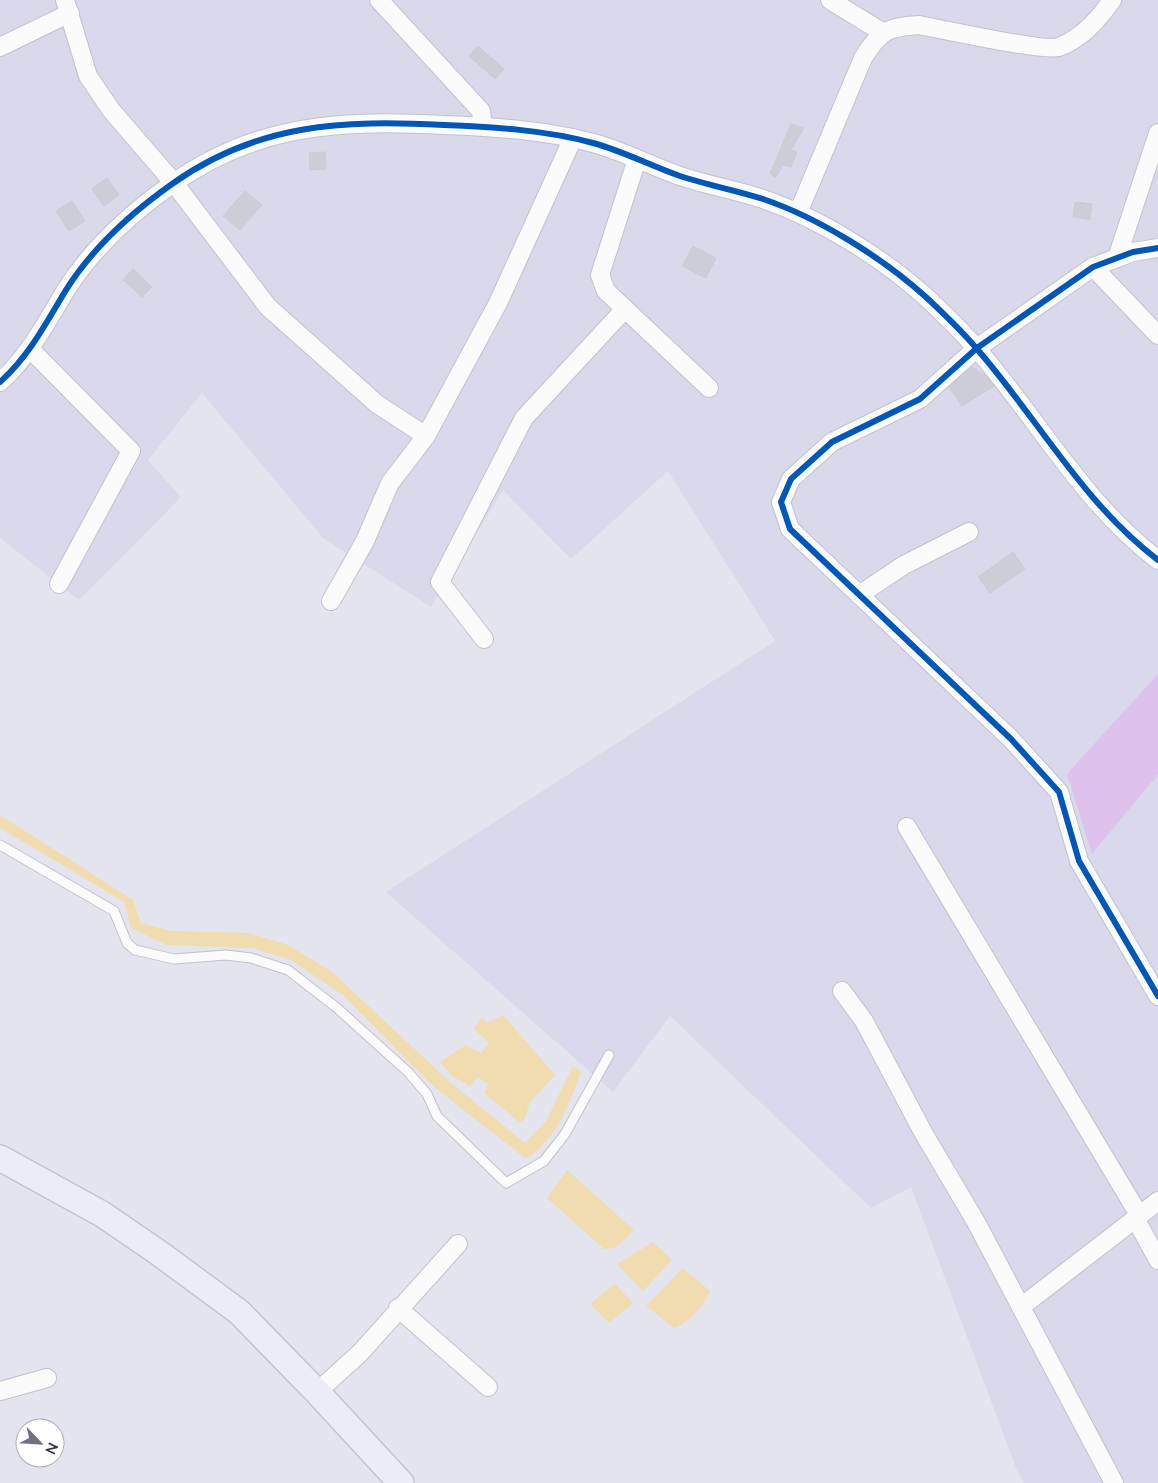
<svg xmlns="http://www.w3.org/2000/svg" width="1158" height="1483" viewBox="0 0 1158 1483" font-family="Lato,sans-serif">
<rect width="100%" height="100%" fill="#e4e4ee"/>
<path fill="#d9d9eb" d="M0,0h1158v1483h-134l-8,-15 -105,-281 -40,21 -201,-192 -57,76 -227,-200 389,-251 -107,-170 -97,88 -68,-69 -72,117 -108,-69 -121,-145 -54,67 33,37 -102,103 -79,-62z"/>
<path fill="#dec1ec" d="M1158,674v100l-66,80 -25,-80z"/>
<g fill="#f1dcb0">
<path d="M0,815l133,85 8,23 30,8 78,2 39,12 43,26 120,112 74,60 21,-22 27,-55 8,6c-14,36 -22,64 -55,87l-93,-73 -90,-91 -52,-35 -38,-12 -86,-3 -36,-17 -7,-26 -124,-74z"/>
<path d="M503,1015l52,60 -25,27 -6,18 -5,2 -35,-29 4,-9 -11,-7 -7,9 -18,-10 -12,-14 26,-17 15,8 8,-10 -15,-14 8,-12 5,6z"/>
<path d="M567,1170l67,60 -19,18 -11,1 -57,-51z"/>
<path d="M653,1242l19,18 -29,31 -26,-27z"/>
<path d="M683,1268l27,23c-7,15 -21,32 -36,37l-28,-22z"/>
<path d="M615,1284l18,19 -24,20 -19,-19z"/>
</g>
<g fill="#cdcdd7" stroke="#cacbd6">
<path d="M478,46l26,23 -9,10 -26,-23z"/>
<path d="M791,124l13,4 -13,22 6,2 -6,15 -8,-2 -7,12 -6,-3z"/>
<path d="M325,152l1,17 -16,1 -1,-17z"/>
<path d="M107,178l12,17 -15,11 -12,-17z"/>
<path d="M245,191l17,14 -22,25 -17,-14z"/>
<path d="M72,201l13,20 -16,10 -13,-20z"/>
<path d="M1075,202l17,2 -2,16 -17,-3z"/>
<path d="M693,246l23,12 -10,20 -24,-12z"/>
<path d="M133,269l19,18 -10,10 -19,-17z"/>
<path d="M972,367l14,9 8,10 -32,20 -13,-19z"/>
<path d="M1013,552l12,17 -35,24 -12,-16z"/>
</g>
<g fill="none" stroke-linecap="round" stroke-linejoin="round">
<g stroke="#c1c2cc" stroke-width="11">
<path id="lane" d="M0,845l114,66 13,32 8,7 39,9 52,-4 25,3 37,12 49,38 71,64 19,22 10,22 69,67 38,-22 21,-27 44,-79"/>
</g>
<g stroke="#c1c2cc" stroke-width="20">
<g id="street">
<path d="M65,0l23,76 23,34 63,73 94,124 109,97 49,32"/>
<path d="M379,0l102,111 2,15"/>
<path d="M830,0l52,32"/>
<path d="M0,47l70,-34"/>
<path d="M637,159l-37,116 6,16 103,97"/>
<path d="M798,213l65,-155c17,-27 24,-31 56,-33 20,4 128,27 140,22 23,-9 39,-27 53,-47"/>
<path d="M1158,248l-25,4 -40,15 -116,81 -57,51 -88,43 -41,37 -10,23 9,27 221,210 48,53 20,69 79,135"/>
<path d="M1117,258l41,-125"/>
<path d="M1093,267l65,68"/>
<path d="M30,349l101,102 -72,133"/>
<path d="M0,382c29,-26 46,-59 66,-92 27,-43 65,-77 106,-106 86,-61 170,-64 272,-59 49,2 102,5 149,18 30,8 58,23 87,33 27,9 55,14 83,23 56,19 120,59 164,99 17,16 35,33 50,51 61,70 106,154 181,211"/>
<path d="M859,595l45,-30 65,-33"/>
<path d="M331,601l34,-60 25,-58 36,-47 72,-133 75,-165"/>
<path d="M484,639l-44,-57 84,-164 101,-109"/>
<path d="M907,827l232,388"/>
<path d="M842,991l22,30 60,113 52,88 138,261"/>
<path d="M1135,1218l23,42"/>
<path d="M1021,1307l137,-106"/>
<path d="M398,1308l90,79"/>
<path d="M0,1391l47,-13"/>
<path d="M317,1392l43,-39 98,-109"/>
</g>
</g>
<g stroke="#c3c3d7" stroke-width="28">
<path id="secondary" d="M0,1158l102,56 57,39 80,59 78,80 84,91"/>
</g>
<use href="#lane" stroke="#fbfbfc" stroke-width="9"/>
<use href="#street" stroke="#fbfbfc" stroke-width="18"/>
<use href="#secondary" stroke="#ececf6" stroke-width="25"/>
<g stroke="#fff" stroke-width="9">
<g id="cycleway">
<path d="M1158,248l-25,4 -40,15 -116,81 -57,51 -88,43 -41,37 -10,23 9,27 221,210 48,53 20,69 79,135"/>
<path d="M0,382c29,-26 46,-59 66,-92 27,-43 65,-77 106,-106 86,-61 170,-64 272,-59 49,2 102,5 149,18 30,8 58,23 87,33 27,9 55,14 83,23 56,19 120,59 164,99 17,16 35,33 50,51 61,70 106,154 181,211"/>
</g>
</g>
<use href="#cycleway" stroke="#0057b8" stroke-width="6"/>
</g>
<g transform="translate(40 1443) rotate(115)"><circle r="24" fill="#ffffff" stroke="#adadb4"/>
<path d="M0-4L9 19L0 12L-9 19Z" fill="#707180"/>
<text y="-8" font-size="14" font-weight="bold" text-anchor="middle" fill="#313344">N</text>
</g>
</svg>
